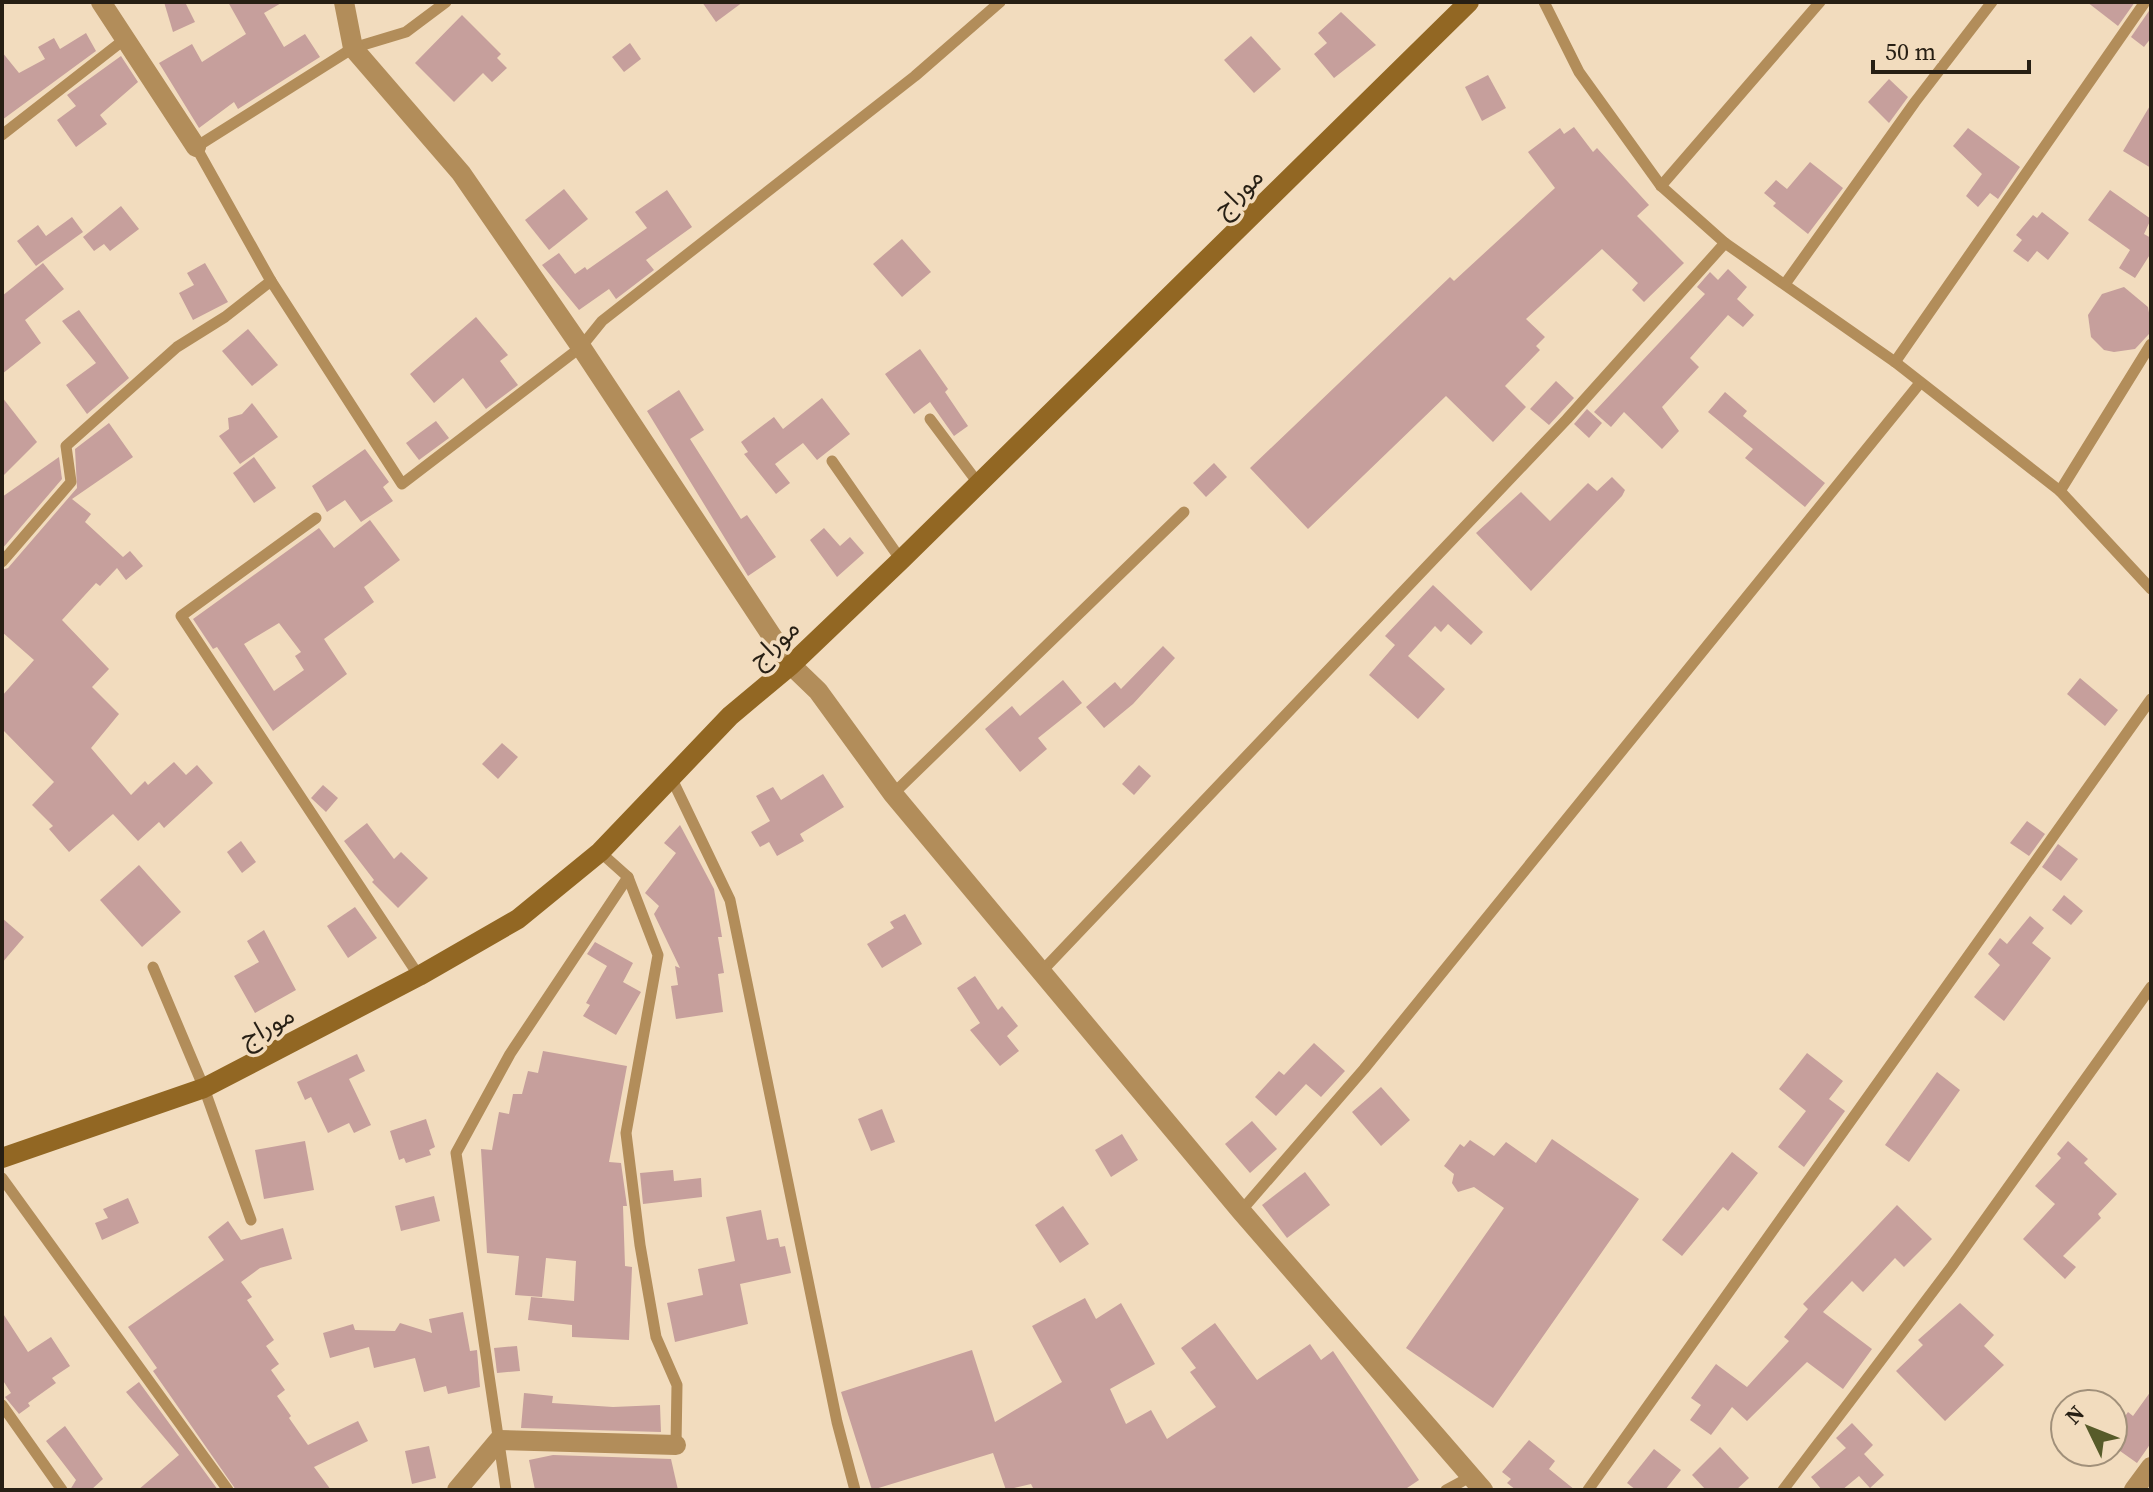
<svg xmlns="http://www.w3.org/2000/svg" width="2153" height="1492" viewBox="0 0 2153 1492" font-family="'Source Serif 4','Noto Sans Arabic',serif">
<rect width="100%" height="100%" fill="#f2dcbe"/>
<g fill="#c69f9c" fill-rule="evenodd">
<path d="M164,2h21l10,20 -22,10z"/>
<path d="M228,2h55l-19,11 20,34 21,-13 15,23 -82,52 -4,-7 -35,26 -40,-65 33,-19 10,18 44,-28z"/>
<path d="M702,2h41l-27,20z"/>
<path d="M2087,2h48l-17,24z"/>
<path d="M2151,8v30l-7,9 -13,-10z"/>
<path d="M1341,12l35,33 -42,33 -20,-24 13,-11 -9,-10z"/>
<path d="M462,15l39,39 -4,4 10,10 -15,14 -9,-9 -29,29 -39,-39z"/>
<path d="M86,33l10,18 -94,69v-68l17,21 26,-14 -7,-12 16,-9 6,11z"/>
<path d="M1251,36l30,33 -27,24 -30,-33z"/>
<path d="M630,43l11,16 -17,13 -12,-15z"/>
<path d="M121,56l17,26 -38,33 7,9 -31,23 -19,-27 19,-14 -9,-11z"/>
<path d="M1488,75l18,33 -24,13 -17,-34z"/>
<path d="M1889,79l19,18 -19,26 -21,-21z"/>
<path d="M2151,104v64l-28,-17z"/>
<path d="M1574,127l19,25 4,-4 52,57 -12,11 47,47 -40,39 -12,-12 6,-7 -36,-34 -76,70 19,18 -9,9 4,4 -35,36 21,21 -33,35 -47,-46 -138,133 -58,-61 200,-191 4,4 101,-93 -27,-36 32,-24 4,6z"/>
<path d="M1968,128l52,39 -22,32 -8,-6 -12,14 -12,-11 16,-22 -29,-28z"/>
<path d="M1810,162l33,26 -35,46 -35,-28 3,-3 -12,-10 12,-13 11,9z"/>
<path d="M564,189l24,30 -39,31 -24,-30z"/>
<path d="M667,190l25,37 -46,33 8,10 -38,29 -7,-10 -30,21 -37,-45 17,-12 16,21 10,-7 2,3 60,-42 -12,-16z"/>
<path d="M2110,190l41,29 -7,15 7,4v15l-16,25 -16,-10 11,-18 -42,-30z"/>
<path d="M121,206l18,23 -29,22 -6,-7 -10,7 -11,-14z"/>
<path d="M2042,212l27,21 -21,27 -11,-9 -9,11 -15,-11 9,-11 -6,-5 17,-20 4,3z"/>
<path d="M72,217l11,15 -47,34 -19,-25 21,-16 8,11z"/>
<path d="M902,239l29,33 -29,25 -29,-33z"/>
<path d="M43,263l21,26 -39,31 16,23 -39,31v-78z"/>
<path d="M205,263l23,39 -35,18 -14,-27 15,-8 -7,-12z"/>
<path d="M1728,269l19,18 -10,12 17,16 -11,12 -15,-12 -38,43 9,9 -37,40 17,24 -17,18 -38,-37 -13,15 -17,-15 111,-118 -8,-7 13,-15 8,8z"/>
<path d="M2124,287l24,20 3,17 -2,10 -14,15 -21,3 -10,-2 -13,-13 -3,-22 14,-21z"/>
<path d="M79,310l50,68 -42,36 -21,-29 30,-22 -34,-42z"/>
<path d="M476,317l32,38 -8,6 18,24 -32,24 -23,-31 -29,25 -24,-29z"/>
<path d="M248,329l30,36 -26,21 -30,-35z"/>
<path d="M920,349l28,40 -3,3 23,34 -14,10 -24,-34 -16,12 -29,-40z"/>
<path d="M1556,381l18,17 -25,27 -19,-16z"/>
<path d="M679,390l25,40 -14,9 51,80 6,-4 29,42 -28,19 -101,-165z"/>
<path d="M1725,392l22,19 -4,5 82,67 -20,24 -60,-49 8,-9 -45,-37z"/>
<path d="M2,397l35,45 -35,35z"/>
<path d="M822,398l28,36 -33,26 -14,-17 -28,21 15,19 -14,11 -32,-40 4,-2 -7,-10 33,-25 9,12z"/>
<path d="M252,403l26,34 -38,27 -21,-28 10,-7 -1,-11 14,-4z"/>
<path d="M1587,409l15,14 -13,15 -15,-14z"/>
<path d="M436,421l13,17 -30,22 -13,-17z"/>
<path d="M109,423l24,34 -61,42 19,15 -6,8 38,35 7,-6 13,15 -17,14 -9,-12 -17,18 -4,-3 -34,37 47,49 -17,18 27,27 -28,34 40,47 14,-14 3,4 26,-23 12,13 11,-10 16,18 -49,45 -5,-6 -21,19 -25,-27 -44,38 -20,-23 4,-3 -21,-21 22,-23 -52,-53v-33l32,-36 -32,-28v-62l6,-2 69,-80 -2,-39z"/>
<path d="M365,449l24,33 -6,5 10,14 -32,21 -16,-22 -18,12 -15,-26z"/>
<path d="M59,457l3,22 -60,70v-52z"/>
<path d="M254,457l22,31 -22,15 -21,-30z"/>
<path d="M1214,463l13,14 -21,20 -13,-14z"/>
<path d="M1612,477l13,13 -3,6 -91,95 -55,-58 45,-41 29,29 38,-38 9,8z"/>
<path d="M370,520l30,40 -36,27 10,15 -50,37 23,35 -74,57 -56,-84 -4,2 -20,-30 126,-91 15,20zM279,623l22,29 -6,4 9,14 -30,21 -30,-47z"/>
<path d="M824,528l16,18 10,-9 14,16 -27,24 -27,-37z"/>
<path d="M1433,585l50,47 -12,13 -23,-21 -7,8 -6,-6 -27,30 37,33 -27,30 -49,-44 26,-30 -10,-9z"/>
<path d="M1163,646l12,12 -42,46 -29,24 -18,-21 29,-25 6,7z"/>
<path d="M2080,678l38,32 -13,16 -38,-32z"/>
<path d="M1063,680l19,23 -44,35 9,11 -27,23 -35,-43 27,-23 8,10z"/>
<path d="M502,743l16,14 -20,22 -16,-15z"/>
<path d="M1139,765l12,11 -17,19 -12,-11z"/>
<path d="M823,774l21,33 -44,27 4,7 -27,15 -8,-14 -9,5 -9,-15 19,-11 -14,-25 17,-9 8,13z"/>
<path d="M323,785l15,13 -12,14 -15,-14z"/>
<path d="M2027,821l18,13 -16,22 -19,-13z"/>
<path d="M367,823l27,36 7,-7 27,26 -30,30 -26,-26 2,-2 -30,-39z"/>
<path d="M680,825l34,64 8,48h-4l6,36 -6,1 5,38 -47,7 -5,-33 7,-1 -3,-19 5,2 -26,-54 5,-8 -14,-13 31,-40 -12,-10z"/>
<path d="M241,841l15,21 -14,11 -15,-21z"/>
<path d="M2058,844l20,15 -17,22 -19,-14z"/>
<path d="M139,865l42,47 -39,35 -42,-47z"/>
<path d="M2064,895l19,16 -12,14 -19,-15z"/>
<path d="M355,907l22,31 -29,20 -21,-32z"/>
<path d="M905,914l17,30 -40,24 -15,-24 27,-16 -4,-6z"/>
<path d="M2030,916l14,12 -12,15 19,15 -47,63 -30,-24 26,-32 -12,-11 12,-16 7,6z"/>
<path d="M2,918l22,19 -22,26z"/>
<path d="M264,930l32,60 -41,23 -21,-37 25,-14 -12,-21z"/>
<path d="M595,942l38,21 -10,19 18,10 -25,43 -33,-19 7,-11 -4,-2 21,-37 -20,-12z"/>
<path d="M975,976l23,34 4,-4 16,20 -11,10 12,15 -19,15 -30,-36 10,-7 -23,-35z"/>
<path d="M1314,1043l31,28 -24,26 -15,-13 -30,32 -21,-19 24,-26 5,4z"/>
<path d="M543,1051l84,15 -18,96 12,1 6,43h-4l2,60 7,1 -3,73 -57,-3v-12l-44,-5 3,-23 43,4 2,-40 -30,-3 -4,39 -27,-2 4,-39 -32,-3 -6,-104 11,1 7,-38 10,2 4,-20h9l6,-23 10,2z"/>
<path d="M1807,1053l36,28 -14,18 16,12 -41,56 -26,-20 28,-36 -27,-22z"/>
<path d="M357,1054l8,17 -16,8 22,46 -17,8 -5,-10 -21,10 -17,-36 -6,3 -8,-18z"/>
<path d="M1937,1072l23,18 -51,72 -24,-17z"/>
<path d="M1381,1087l29,33 -29,26 -29,-34z"/>
<path d="M882,1109l13,33 -24,9 -13,-32z"/>
<path d="M426,1119l9,28 -6,3 2,5 -25,8 -2,-5 -5,2 -9,-29z"/>
<path d="M1252,1121l25,28 -27,24 -25,-29z"/>
<path d="M1122,1134l16,26 -27,17 -16,-27z"/>
<path d="M1552,1139l87,60 -146,209 -87,-60 98,-140 -30,-21 -16,5 -6,-9 2,-9 -10,-8 16,-22 4,3 6,-7 24,16 12,-14 30,21z"/>
<path d="M305,1141l9,49 -50,9 -9,-49z"/>
<path d="M2068,1141l20,18 -4,4 33,31 -19,20 3,4 -38,38 13,11 -11,12 -42,-40 32,-35 -20,-18 26,-28 -4,-4z"/>
<path d="M1732,1152l26,21 -30,38 -5,-4 -41,49 -20,-16z"/>
<path d="M673,1170l1,11 27,-3 1,19 -59,7 -3,-31z"/>
<path d="M1305,1172l25,33 -43,33 -25,-33z"/>
<path d="M434,1196l6,25 -39,10 -6,-25z"/>
<path d="M128,1198l11,25 -37,17 -7,-17 13,-5 -5,-9z"/>
<path d="M1897,1205l35,34 -28,28 -9,-9 -32,34 -11,-11 -29,31 49,37 -29,40 -36,-27 -60,59 -15,-14 -21,28 -21,-15 11,-15 -10,-7 25,-34 31,23 42,-46 -5,-4 24,-28 -5,-5z"/>
<path d="M1063,1206l26,38 -29,19 -25,-38z"/>
<path d="M761,1210l6,30 11,-2 2,9 5,-1 6,27 -51,11 8,40 -73,18 -8,-39 36,-8 -5,-26 37,-8 -9,-44z"/>
<path d="M228,1221l13,19 42,-12 9,31 -32,9 -19,14 11,15 -5,3 27,40 -8,6 13,18 -8,6 14,20 -8,6 14,20 -2,2 19,27 50,-24 10,20 -54,26 17,23h-95l-83,-119 4,-3 -29,-41 96,-67 -16,-23z"/>
<path d="M1085,1298l11,21 25,-16 34,61 -45,25 16,35 25,-14 16,29 49,-32 -26,-35 6,-4 -15,-20 34,-25 42,57 53,-36 11,16 12,-9 86,129 -15,10h-370l-3,-6 -25,6 -13,-37 -121,37 -31,-98 131,-42 23,72 67,-40 -30,-56z"/>
<path d="M1960,1303l34,32 -10,11 20,19 -59,56 -49,-50 27,-26 -5,-5z"/>
<path d="M2,1312l26,40 23,-15 19,29 -18,12 4,5 -28,20 2,3 -11,8 -14,-17 6,-4 -9,-14z"/>
<path d="M463,1312l7,39 7,-1 3,37 -32,7 -2,-8 -22,6 -9,-34 -41,10 -5,-21 -39,11 -7,-25 30,-9 2,6 40,1 5,-8 32,10 -3,-14z"/>
<path d="M517,1346l3,25 -23,2 -3,-25z"/>
<path d="M139,1382l79,108h-80l41,-35 -53,-63z"/>
<path d="M2151,1391v52l-14,20 -24,-17v-13l15,-21 5,4z"/>
<path d="M524,1393l29,3 -1,7 61,4 47,-2 1,27 -140,-4z"/>
<path d="M1852,1423l21,22 -9,9 20,21 -14,13 -11,-12 -17,14h-20l-11,-13 35,-29 -10,-10z"/>
<path d="M65,1426l38,53 -12,11h-21l6,-10 -30,-39z"/>
<path d="M1529,1440l26,21 -6,8 26,21h-59l-9,-7 4,-4 -9,-7z"/>
<path d="M429,1446l7,32 -24,6 -7,-33z"/>
<path d="M1720,1447l29,31 -13,12h-30l-14,-15z"/>
<path d="M1654,1449l27,21 -16,20h-29l-9,-7z"/>
<path d="M553,1455l118,4 7,31h-143l-6,-30z"/>
</g>
<g fill="none" stroke-linecap="round" stroke-linejoin="round">
<g stroke="#b28d5a" stroke-width="11">
<path d="M1544,2l35,70 82,114 64,57 170,119 165,129 91,98"/>
<path d="M2,135l123,-96"/>
<path d="M1661,186l159,-184"/>
<path d="M271,281l-75,-134 157,-99 53,-16 40,-30"/>
<path d="M1785,284l130,-182 77,-100"/>
<path d="M1895,362l250,-360"/>
<path d="M930,419l48,64"/>
<path d="M832,461l69,99"/>
<path d="M2060,491l91,-147"/>
<path d="M316,518l-135,98 238,360"/>
<path d="M2,562l69,-80 -5,-36 111,-99 48,-30 46,-36 131,203 179,-137 21,-26 313,-245 85,-74"/>
<path d="M670,775l60,125 107,522 18,68"/>
<path d="M893,794l291,-282"/>
<path d="M600,852l28,25 30,78 -32,178 14,112 16,92 21,48 -1,60"/>
<path d="M153,967l51,121 47,132"/>
<path d="M1043,970l524,-551 158,-176"/>
<path d="M2,1178l226,312"/>
<path d="M1241,1211l123,-142 556,-686"/>
<path d="M2,1405l60,85"/>
<path d="M506,1490l-50,-337 54,-99 118,-177"/>
<path d="M1446,1490l26,-14"/>
<path d="M1588,1490l563,-791"/>
<path d="M1783,1490l169,-224 199,-279"/>
</g>
<g stroke="#b28d5a" stroke-width="20">
<path d="M101,2l95,145"/>
<path d="M344,2l9,46 108,125 120,174 210,318 27,26 75,103 348,417 242,279"/>
<path d="M457,1490l42,-50 177,5"/>
<path d="M2134,1490l17,-23"/>
</g>
<path stroke="#926723" stroke-width="20" d="M2,1158l202,-70 215,-112 99,-57 82,-67 130,-136 61,-51 110,-105 568,-558"/>
</g>
<g text-anchor="middle" stroke-width="7" stroke-linejoin="round" paint-order="stroke">
<g font-size="26" fill="#271f14" stroke="#f2dcbe">
<text transform="translate(1238 192) rotate(-44)" y="9">موراج</text>
<text transform="translate(774 643) rotate(-42)" y="9">موراج</text>
<text transform="translate(267 1026) rotate(-28)" y="9">موراج</text>
</g>
</g>
<rect width="2153" height="1492" fill="none" stroke="#271f14" stroke-width="8"/>
<g transform="translate(2089 1428) rotate(313)"><circle r="38" fill="#f2dcbe" stroke="#a1907a" stroke-width="2"/>
<path d="M0-6L14 30L0 20L-14 30Z" fill="#575b29"/>
<text y="-12" font-size="22" font-weight="bold" text-anchor="middle" fill="#271f14">N</text>
</g>
<path d="M1873 60v12h156v-12" fill="none" stroke="#271f14" stroke-width="4"/>
<text x="1885" y="60" font-size="24" fill="#271f14" stroke="#f2dcbe" stroke-width="6" paint-order="stroke">50 m</text>
</svg>
